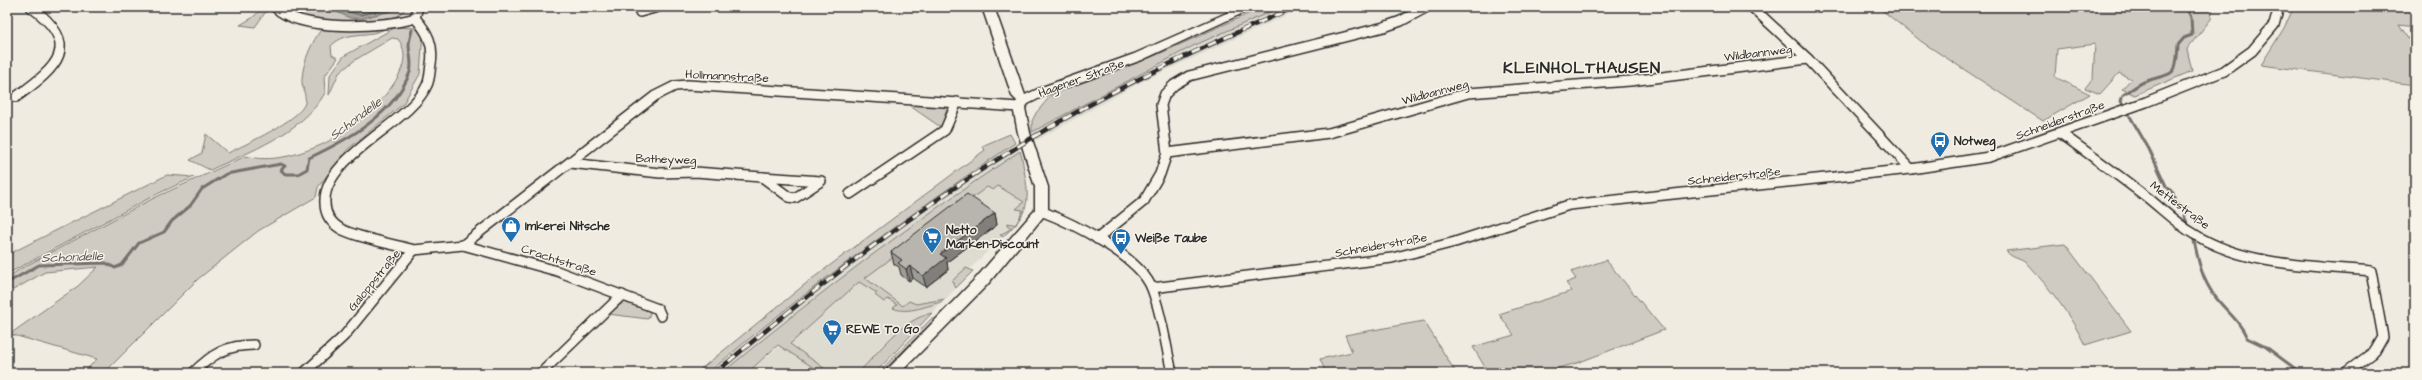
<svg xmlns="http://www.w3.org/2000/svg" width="2422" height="380" viewBox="0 0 2422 380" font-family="'Architects Daughter',sans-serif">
<rect width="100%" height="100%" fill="#efebe0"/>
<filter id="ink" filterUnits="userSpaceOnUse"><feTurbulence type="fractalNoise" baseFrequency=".025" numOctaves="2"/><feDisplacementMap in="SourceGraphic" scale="8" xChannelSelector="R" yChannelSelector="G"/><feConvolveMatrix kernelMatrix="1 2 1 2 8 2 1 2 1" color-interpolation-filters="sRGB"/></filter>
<g filter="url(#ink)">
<g fill="#dedbd1">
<path d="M1270,7h34l-161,74 -106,59 -5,-8 161,-86 79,-36z"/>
<path d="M1015,143l5,8 -68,45 -84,62 -92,70 -54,45h-14l138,-111 93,-68z"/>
<path d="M992,181l35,23 -8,16 -49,49 3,2 -99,102h-127l110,-91z"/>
</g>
<g fill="#cfcbc2" stroke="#7d7b76">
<path d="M264,7h5l-14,20 -15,-2 12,-7z"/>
<path d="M275,7h133l-16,14 -12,2 -74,-3z"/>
<path d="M1258,7h12l2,4 -79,35 -161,86v-11l4,-8 17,-20 99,-36 98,-44z"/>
<path d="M1878,7h335l-2,12 -24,30 5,22 -57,24 -13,-6 9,-10 -12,-6 -19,21 -15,-6 8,-10 2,-34 -38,5 -2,28 35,17 -47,27 -121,-79z"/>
<path d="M2294,7h121v20l-16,-2 9,14 7,1v45l-154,-20 23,-37z"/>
<path d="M294,22l92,6c-17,11 -39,1 -55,18l1,9 6,3 -14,19 1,16c-23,40 -76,59 -115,77l-20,-10 12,-7 4,-19 22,19c16,-8 72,-33 77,-50 2,-7 -4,-17 -3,-24 1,-18 10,-37 20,-51l-24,-3z"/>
<path d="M396,27l19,1 8,6 -3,40 -17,30 -55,45 -30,38 -2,10 -58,34 -60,48 -94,94h-21l14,-14 -87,-25 68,-48 20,-19 -53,5 -32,18 -6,-7v-5l13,-9 134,-71 92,-42c25,7 51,-1 75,-11 27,-12 105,-71 77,-106l-6,-1 -37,22 -16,13 -10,22 1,-20 14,-19z"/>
<path d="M914,104l33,3 -4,17 -4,2 -29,-20z"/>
<path d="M1010,134l5,9c-106,71 -209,147 -307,230h-12l113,-92 176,-131 -3,-4z"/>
<path d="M1020,151c3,8 3,16 5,24 6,31 0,41 -22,62l-3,-2 12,-7 -5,-3 1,-2 8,2 7,-15 -7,-1 8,-7 -26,-16 -5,4 -6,-3 -122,91 38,28 6,-5 7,3 29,-5 -2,2c-12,4 -37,14 -50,7l4,-3 -9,-6 -4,3 -9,-7 2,-2 -18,-11 -69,62 34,24 -2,5 -44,-28 -31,28h-25c95,-79 194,-153 298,-222z"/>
<path d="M167,175l27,2 -39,18 -148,79v-19z"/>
<path d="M2065,244l66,87 -46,14c-14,-29 -34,-56 -57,-80 -6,-7 -16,-6 -22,-14z"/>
<path d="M1606,260l58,70 -87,33 -36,10h-70l15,-4 -13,-22 41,-12 -15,-21 73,-23 -6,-8 10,-4 -5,-7z"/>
<path d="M966,268l7,3 -17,17 -4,-7z"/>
<path d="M624,302l24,8 2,3 -2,6 -40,-5z"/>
<path d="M932,313l-57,60h-17c22,-22 43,-53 74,-60z"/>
<path d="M932,318l2,2 -53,53h-3z"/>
<path d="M1424,321l32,52h-130l-6,-14 32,-7 -7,-17z"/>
</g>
<path fill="#a4a29a" stroke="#74726e" d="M326,7h80l-46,12 -10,-1z"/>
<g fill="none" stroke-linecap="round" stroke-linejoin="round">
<path stroke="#5b5b57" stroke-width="1" d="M333,7l27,8 35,-8"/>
<g stroke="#74726e" stroke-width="3">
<path d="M2123,95c7,-4 14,-10 21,-13 30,-11 32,-2 34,-37l6,-7 8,-3 -1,-18 -5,-10"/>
<path d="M2122,98l-1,3 28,48 17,37 7,7 2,9 12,6 -3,8 5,11"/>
<path d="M2193,236c4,18 7,37 17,53 10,18 29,29 37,49l19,9 35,26"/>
<path d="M7,283l32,-18 67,-2 9,5 7,-3 17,-22 25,-11 8,-11 18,-15 12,-17 24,-15 55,-10 4,2 -4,4 4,4h13l9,-5 2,-11c38,-18 85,-43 101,-86 3,-10 -1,-17 -1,-27 0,-5 2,-10 3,-15"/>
</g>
<g stroke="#2b2b2b" stroke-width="12">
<g id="street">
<path d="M275,7c25,25 108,21 140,11"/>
<path d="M1752,7l56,52 103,110"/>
<path d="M640,12l18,-5"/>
<path d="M415,18l3,-11"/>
<path d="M16,97c42,-30 67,-52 15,-90"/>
<path d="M2060,133c30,21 59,43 88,65 15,12 29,26 46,36 51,32 118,32 177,37l12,66 -8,14 -30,22"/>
<path d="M1167,153l162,-20 139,-40 162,-12 178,-22"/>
<path d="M570,163l90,10 35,-1 67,5"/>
<path d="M762,177l59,4 -26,17 -6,-1z"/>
<path d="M850,194l95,-64 12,-28"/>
<path d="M1041,211c31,12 99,45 111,78 10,26 14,57 20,84"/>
<path d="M1097,239l47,-38 16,-27 7,-21 -6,-48 4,-11 9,-9 15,-9 195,-49 17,-6 26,-14"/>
<path d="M463,245l94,26 101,38 3,7"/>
<path d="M414,250l49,-5 192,-149 20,-10 13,-1 331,22"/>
<path d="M1152,288l240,-30 63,-16 114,-37 342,-36 78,-12 157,-55 78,-31 28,-20 22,-26 5,-18"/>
<path d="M193,373c19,-19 34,-28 61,-28"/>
<path d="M304,373l40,-37 70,-86c-18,-5 -59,-13 -73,-21 -10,-6 -16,-14 -16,-26 -3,-46 86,-80 102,-118 3,-6 3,-15 4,-21 3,-19 -3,-32 -16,-46"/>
<path d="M541,373l81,-78"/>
</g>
</g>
<g stroke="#2b2b2b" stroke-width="3">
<path id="secondary" d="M982,7h12l31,88 17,-8 92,-33 106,-47h16l-114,53 -92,33 -22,11 -3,4 5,25 18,54v24l-61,74 -87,88h-16l93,-96 58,-67v-23l-17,-54 -5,-26 4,-6 -5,-5z"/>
</g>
<use href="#street" stroke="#f7f3e8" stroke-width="9"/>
<use href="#secondary" fill="#f7f3e8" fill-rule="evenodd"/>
<g stroke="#2b2b2b" stroke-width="4.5">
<path id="rail" d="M715,373c101,-86 206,-168 320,-237 83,-50 171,-91 260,-129"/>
</g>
<use href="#rail" stroke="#f7f3e8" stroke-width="3" stroke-dasharray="9" stroke-linecap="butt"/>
</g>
<path fill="#9e9c96" stroke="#2b2b2b" d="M995,213l2,12 -50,37 1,8 -22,17 -13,-9 -4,3 -8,-6 -2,-8 -5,-3 -3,-12z"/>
<g fill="#817f7a" stroke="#2b2b2b">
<path d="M995,213l2,12 -50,37 1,8 -22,17 -3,-11 17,-22z"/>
<path d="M910,266l3,12 -4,3 -3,-12z"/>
</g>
<path fill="#b8b5ae" stroke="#2b2b2b" d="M967,194l28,19 -55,41 6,4 -23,18 -13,-10 -4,3 -8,-6 4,-3 -11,-8z"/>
</g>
<defs>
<g id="bus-pin" transform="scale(1)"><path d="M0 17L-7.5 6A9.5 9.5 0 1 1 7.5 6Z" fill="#1f6fb2" stroke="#f7f3e8"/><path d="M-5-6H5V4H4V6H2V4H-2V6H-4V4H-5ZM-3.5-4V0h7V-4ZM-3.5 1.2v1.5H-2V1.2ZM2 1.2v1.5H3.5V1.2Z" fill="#fff"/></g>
<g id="shop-pin" transform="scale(1)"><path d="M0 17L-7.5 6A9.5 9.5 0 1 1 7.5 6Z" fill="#1f6fb2" stroke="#f7f3e8"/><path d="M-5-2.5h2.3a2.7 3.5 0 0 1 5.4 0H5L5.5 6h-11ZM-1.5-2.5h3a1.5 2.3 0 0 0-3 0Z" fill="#fff"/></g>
<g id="supermarket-pin" transform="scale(1)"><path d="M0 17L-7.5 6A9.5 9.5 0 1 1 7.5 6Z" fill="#1f6fb2" stroke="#f7f3e8"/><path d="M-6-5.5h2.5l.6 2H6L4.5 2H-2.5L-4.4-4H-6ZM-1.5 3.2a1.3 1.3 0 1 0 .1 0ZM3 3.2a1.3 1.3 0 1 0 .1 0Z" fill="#fff"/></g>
</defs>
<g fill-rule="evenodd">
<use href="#bus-pin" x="1940" y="141"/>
<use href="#shop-pin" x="511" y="226"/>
<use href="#supermarket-pin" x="932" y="237"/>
<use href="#bus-pin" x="1121" y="238"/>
<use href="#supermarket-pin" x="832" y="329"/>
</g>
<g text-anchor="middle" stroke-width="3" stroke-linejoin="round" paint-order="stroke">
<g font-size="12" fill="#2b2b2b" stroke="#f7f3e8">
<text transform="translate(1758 53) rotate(-7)" y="4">Wildbannweg</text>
<text transform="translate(727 76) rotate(3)" y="4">Hollmannstraße</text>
<text transform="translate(1081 78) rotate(-20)" y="4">Hagener Straße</text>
<text transform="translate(1435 92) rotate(-15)" y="4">Wildbannweg</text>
<text transform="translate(2060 120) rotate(-20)" y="4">Schneiderstraße</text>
<text transform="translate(666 159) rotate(2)" y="4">Batheyweg</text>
<text transform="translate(1734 176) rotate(-6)" y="4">Schneiderstraße</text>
<text transform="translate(2180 205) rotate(37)" y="4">Mettestraße</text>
<text transform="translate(1381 245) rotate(-10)" y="4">Schneiderstraße</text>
<text transform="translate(559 260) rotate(18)" y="4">Crachtstraße</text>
<text transform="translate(374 280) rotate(-51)" y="4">Galoppstraße</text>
</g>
<g font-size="12" font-weight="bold" fill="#2b2b2b" stroke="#f7f3e8" text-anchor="start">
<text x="1954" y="145">Notweg</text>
<text x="525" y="230">Imkerei Nitsche</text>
<text x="946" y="234">Netto<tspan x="946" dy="14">Marken-Discount</tspan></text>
<text x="1135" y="242">Weiße Taube</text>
<text x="846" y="333">REWE To Go</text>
</g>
<g font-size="13" font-style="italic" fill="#555552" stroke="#f7f3e8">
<text transform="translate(355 118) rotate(-37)" y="5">Schondelle</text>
<text transform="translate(72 256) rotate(-2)" y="5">Schondelle</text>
</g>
<g font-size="16" font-weight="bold" letter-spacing="1" fill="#2b2b2b" stroke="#f7f3e8">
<text x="1582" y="73">KLEINHOLTHAUSEN</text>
</g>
</g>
<rect width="2422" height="380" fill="none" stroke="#f7f3e8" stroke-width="24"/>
<rect x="12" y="12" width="2398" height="356" fill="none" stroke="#2b2b2b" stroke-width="1.5" filter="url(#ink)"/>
</svg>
